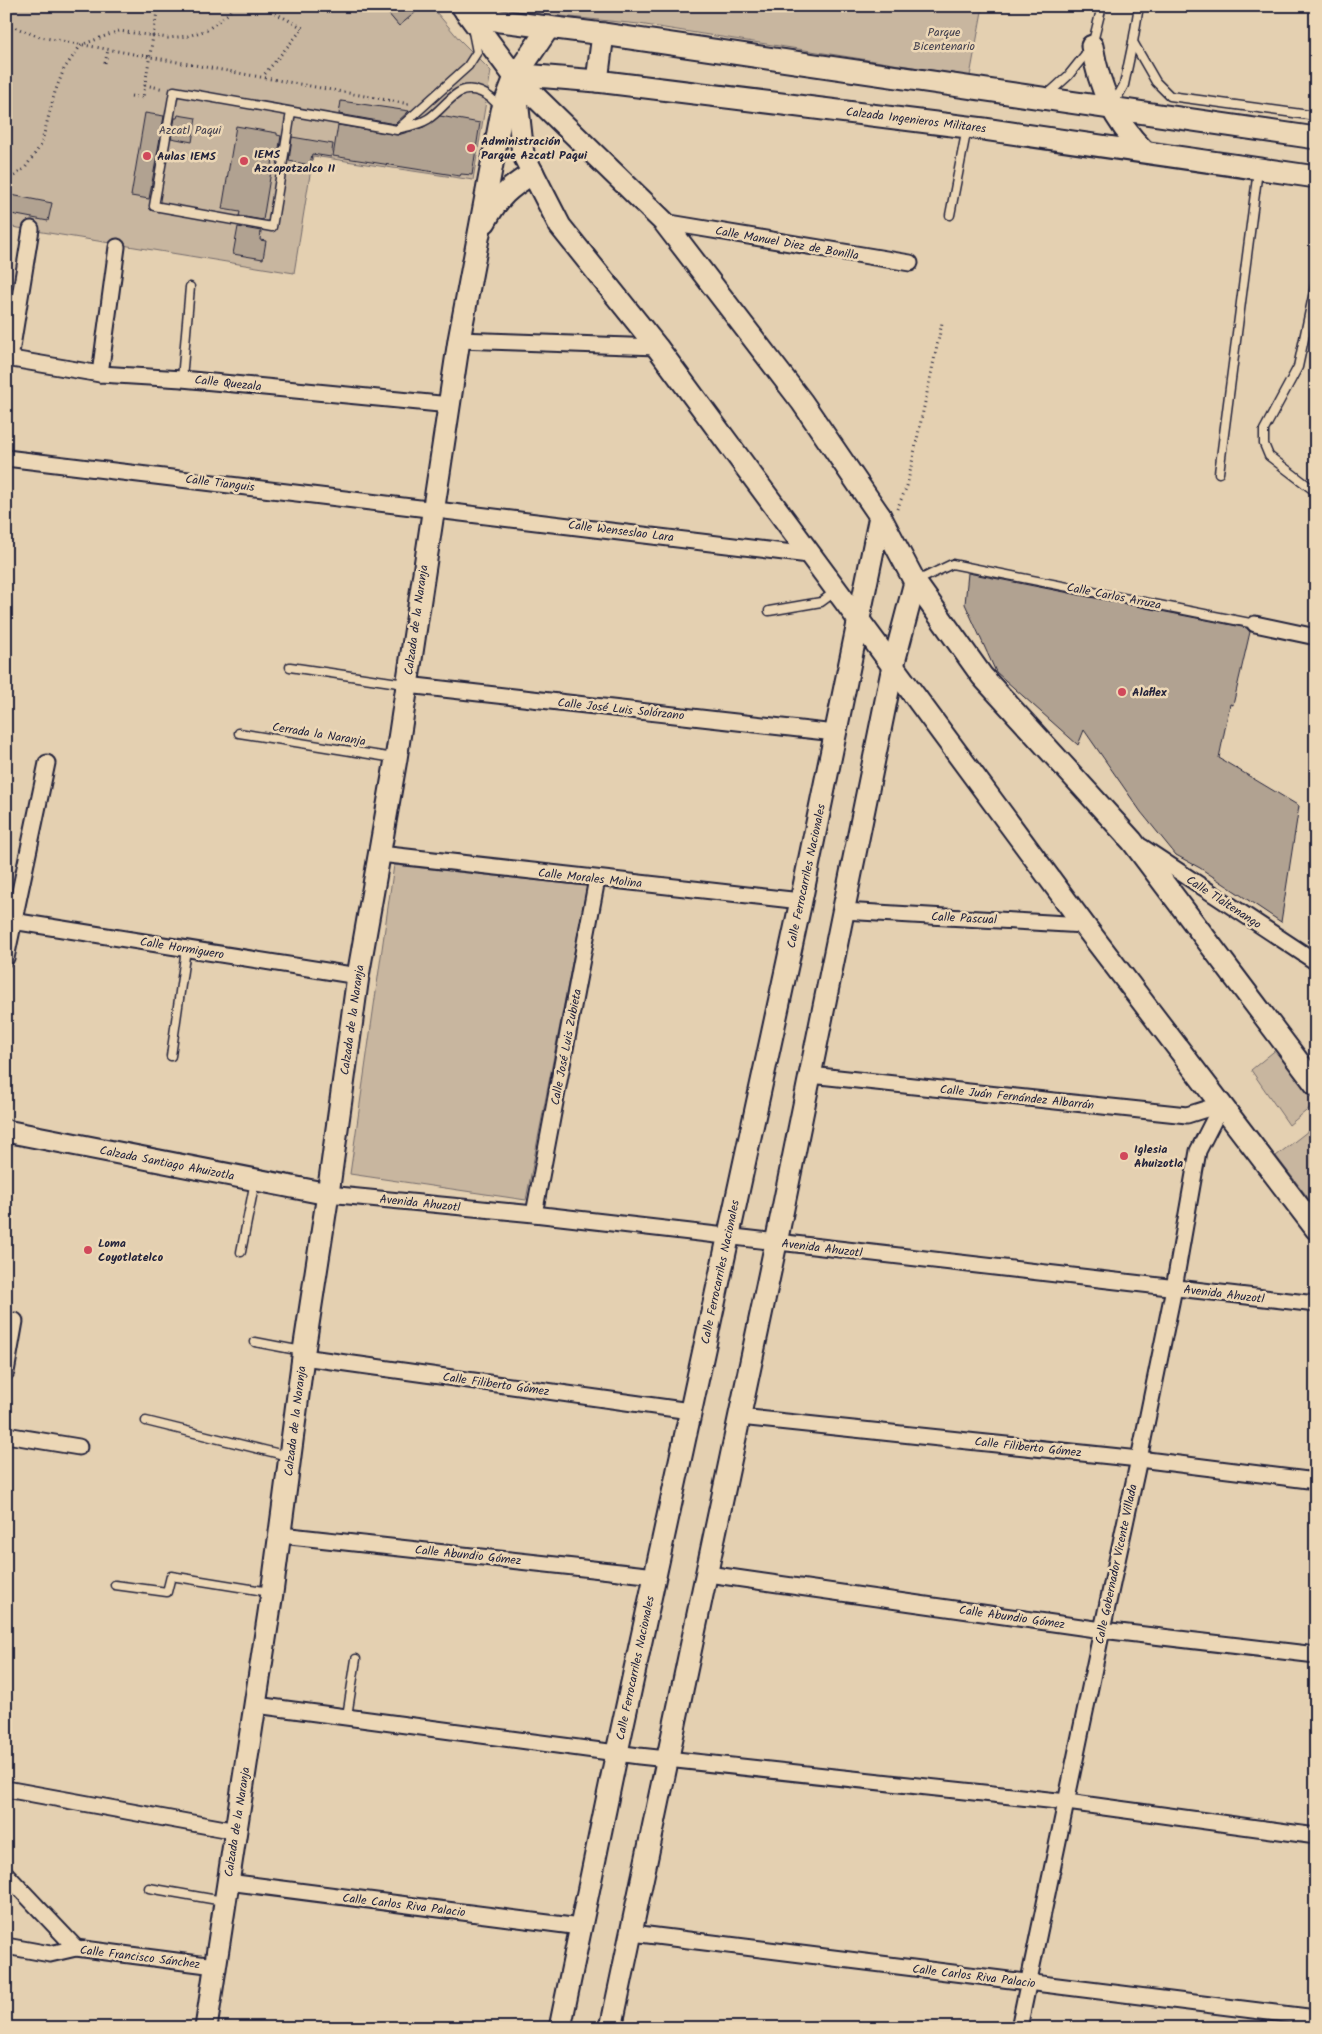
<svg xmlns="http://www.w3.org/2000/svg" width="1322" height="2034" viewBox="0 0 1322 2034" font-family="Kalam,sans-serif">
<rect width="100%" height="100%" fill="#e4d0b1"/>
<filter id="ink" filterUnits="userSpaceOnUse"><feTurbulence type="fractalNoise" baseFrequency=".02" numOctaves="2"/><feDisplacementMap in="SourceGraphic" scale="10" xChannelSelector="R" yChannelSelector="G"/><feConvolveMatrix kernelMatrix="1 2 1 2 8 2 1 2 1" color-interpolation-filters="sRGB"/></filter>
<g filter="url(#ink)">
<g fill="#c8b69f" stroke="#756c6d">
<path d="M6,6h376l17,20 24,-20h8l28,33 32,32 -18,109 -160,-24 -19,117 -288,-47z"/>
<path d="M502,6h481l-13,70 -331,-52 -119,-12z"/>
<path d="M394,865l193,21 -61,314 -176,-26z"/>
<path d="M1278,1048l38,55 -27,22 -38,-55z"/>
<path d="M1308,1131l8,10v67l-40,-52z"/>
</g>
<g fill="#b1a291" stroke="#22223b">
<path d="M382,6h41l-24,20z"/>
<path d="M341,101l68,10 -14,13 -56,-10z"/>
<path d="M145,113l19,3 -15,83 -18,-3z"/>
<path d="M178,115l18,3 -4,24 -21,-4 4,-20h2z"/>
<path d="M440,116l40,7 -8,52 -11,-1 -1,2 -127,-20 5,-31 60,10 26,-8z"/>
<path d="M236,126l41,7v2l4,1 -4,24 -4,-1 -10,61 -24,-4 1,-4 -18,-3z"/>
<path d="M292,137l41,7 -2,13 -19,-3 -2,11 -21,-4z"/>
<path d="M6,194l46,9 -4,18 -42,-8z"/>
<path d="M238,227l23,4 -1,9 6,1 -3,18 -30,-5z"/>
<path d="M968,573l279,55 3,4 -17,73 -3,-1 -11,54 80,48 -18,116 -81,-54 -24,-13 -35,-43 -57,-82 -6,15 -82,-73 -31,-68z"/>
</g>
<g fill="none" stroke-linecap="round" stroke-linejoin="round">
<g stroke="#22223b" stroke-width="11">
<g id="lane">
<path d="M1139,6l-6,36 23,40 14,14 146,20"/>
<path d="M1047,95l21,-19 24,-30 10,-40"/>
<path d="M1113,105l11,-20 9,-43"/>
<path d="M291,112l-19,115 -118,-21 20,-115 223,39 71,-64 9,-14 -4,-20"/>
<path d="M401,128c9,-2 19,-4 27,-9 11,-7 19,-19 30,-26 14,-9 33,2 41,14"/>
<path d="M950,215l17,-87"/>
<path d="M1316,282l-18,85 -34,63v14l5,12 47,36"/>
<path d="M182,379l8,-92"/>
<path d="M1219,473l39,-303"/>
<path d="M917,581l35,-17 303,60"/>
<path d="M769,611l52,-9 15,-11"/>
<path d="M290,667l115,17"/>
<path d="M239,733l155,25"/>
<path d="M171,1056l15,-107"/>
<path d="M241,1252l14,-71"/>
<path d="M255,1342l47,9"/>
<path d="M146,1421l142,35"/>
<path d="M115,1585l52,7 4,-16 99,16"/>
<path d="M347,1716l9,-57"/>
<path d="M149,1888l74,13"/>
</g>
</g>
<g stroke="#22223b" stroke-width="19">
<g id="street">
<path d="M664,222l246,41"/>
<path d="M459,340l198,7"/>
<path d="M6,358l94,16 82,5 268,26"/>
<path d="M10,359l21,-130"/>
<path d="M100,374l17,-127"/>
<path d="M6,458l803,97"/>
<path d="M1255,624l61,13"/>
<path d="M407,685l428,48"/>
<path d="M1142,847l174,115"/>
<path d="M380,854l421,47"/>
<path d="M843,911l241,14"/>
<path d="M6,920l352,56"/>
<path d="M6,958l41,-195"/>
<path d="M810,1075l377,40 35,-11"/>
<path d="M328,1194l206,20 782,90"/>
<path d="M534,1214l63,-335"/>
<path d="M303,1357l387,54"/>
<path d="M6,1372l9,-51"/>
<path d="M740,1417l399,42 177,22"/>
<path d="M6,1435l73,12"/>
<path d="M281,1535l375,41"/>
<path d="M708,1574l394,56 214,25"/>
<path d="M256,1705l383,51 428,46 249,34"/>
<path d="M6,1789l230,42"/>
<path d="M6,1874l70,74"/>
<path d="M228,1882l352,45"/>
<path d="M632,1933l684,85"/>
<path d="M6,1946l44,8 26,-6 139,18"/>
<path d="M1019,2028l83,-398 37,-171 35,-171 24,-137 24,-47"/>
</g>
</g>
<g stroke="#22223b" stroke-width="25">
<g id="secondary">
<path d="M462,6l53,71 149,145 138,180 78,114 35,66 67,94 150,165 184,244"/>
<path d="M466,12l34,9 103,13 713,104"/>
<path d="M1092,46c7,42 22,75 52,105"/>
<path d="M515,77l21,-1 61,5 387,48 332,48"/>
<path d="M597,81l6,-47"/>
<path d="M515,82l8,72 37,72 97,121 427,578 232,304"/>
<path d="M485,222c13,-25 25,-35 48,-49"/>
<path d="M6,1131l322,63"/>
<path d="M206,2028l66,-435 31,-236 25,-163 30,-218 38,-217 63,-419 43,-229 13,-34 34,-50"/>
<path d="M560,2028l57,-276 184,-851 79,-385"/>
<path d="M611,2028l165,-785 117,-577 22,-84"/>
</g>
</g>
<g stroke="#22223b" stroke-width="3" stroke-dasharray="1 4" stroke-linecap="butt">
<path d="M158,6l-13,79 19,4"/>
<path d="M262,6l41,22 -40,48"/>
<path d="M6,24l34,13 369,67"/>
<path d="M105,63l3,-13"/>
<path d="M131,96l12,2 2,-13"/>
<path d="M6,182l19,-14 16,-23 14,-53 9,-23 17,-24 38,-14 49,7 20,-2 19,-6 22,-17 4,-7"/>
<path d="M897,509l10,-23 35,-163"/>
</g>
<use href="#lane" stroke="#ecd7b6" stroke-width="8"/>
<use href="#street" stroke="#ecd7b6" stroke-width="15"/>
<use href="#secondary" stroke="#ecd7b6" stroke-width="21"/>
</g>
</g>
<g fill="#d1495b" stroke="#ecd7b6" stroke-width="2">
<circle cx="471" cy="148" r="5"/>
<circle cx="147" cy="156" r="5"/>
<circle cx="244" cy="161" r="5"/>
<circle cx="1122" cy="692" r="5"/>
<circle cx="1124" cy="1156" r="5"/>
<circle cx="88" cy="1250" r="5"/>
</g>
<g text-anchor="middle" stroke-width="5" stroke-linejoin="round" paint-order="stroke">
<g font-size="12" fill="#43404f" stroke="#ecd7b6">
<text x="944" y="36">Parque<tspan x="944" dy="14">Bicentenario</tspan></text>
<text x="190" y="134">Azcatl Paqui</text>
</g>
<g font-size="12" fill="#22223b" stroke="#ecd7b6">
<text transform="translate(916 120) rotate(7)" y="4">Calzada Ingenieros Militares</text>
<text transform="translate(787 243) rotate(10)" y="4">Calle Manuel Diez de Bonilla</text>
<text transform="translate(228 383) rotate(6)" y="4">Calle Quezala</text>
<text transform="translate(220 483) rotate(7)" y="4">Calle Tianguis</text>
<text transform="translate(621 531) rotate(7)" y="4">Calle Wenseslao Lara</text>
<text transform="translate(1114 596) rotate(11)" y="4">Calle Carlos Arruza</text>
<text transform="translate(416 620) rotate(-82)" y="4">Calzada de la Naranja</text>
<text transform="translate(621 709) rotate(6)" y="4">Calle José Luis Solórzano</text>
<text transform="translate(319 734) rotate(9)" y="4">Cerrada la Naranja</text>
<text transform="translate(806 876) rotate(-78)" y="4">Calle Ferrocarriles Nacionales</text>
<text transform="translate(590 878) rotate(6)" y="4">Calle Morales Molina</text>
<text transform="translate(1224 902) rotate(33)" y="4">Calle Tlaltenango</text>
<text transform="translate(964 918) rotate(3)" y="4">Calle Pascual</text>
<text transform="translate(182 948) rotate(9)" y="4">Calle Hormiguero</text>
<text transform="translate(352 1020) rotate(-82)" y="4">Calzada de la Naranja</text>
<text transform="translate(566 1047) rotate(-79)" y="4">Calle José Luis Zubieta</text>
<text transform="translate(1017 1097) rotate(6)" y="4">Calle Juán Fernández Albarrán</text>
<text transform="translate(167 1163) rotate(11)" y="4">Calzada Santiago Ahuizotla</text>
<text transform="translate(420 1203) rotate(6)" y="4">Avenida Ahuzotl</text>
<text transform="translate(822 1248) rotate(7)" y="4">Avenida Ahuzotl</text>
<text transform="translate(720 1272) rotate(-78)" y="4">Calle Ferrocarriles Nacionales</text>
<text transform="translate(1224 1294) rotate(7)" y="4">Avenida Ahuzotl</text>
<text transform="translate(496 1384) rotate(8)" y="4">Calle Filiberto Gómez</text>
<text transform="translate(295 1421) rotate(-83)" y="4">Calzada de la Naranja</text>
<text transform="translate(1028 1447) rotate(6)" y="4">Calle Filiberto Gómez</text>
<text transform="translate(468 1555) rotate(6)" y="4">Calle Abundio Gómez</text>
<text transform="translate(1116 1564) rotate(-78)" y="4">Calle Gobernador Vicente Villada</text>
<text transform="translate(1012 1617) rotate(8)" y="4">Calle Abundio Gómez</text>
<text transform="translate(635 1668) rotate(-78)" y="4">Calle Ferrocarriles Nacionales</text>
<text transform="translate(237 1822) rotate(-81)" y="4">Calzada de la Naranja</text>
<text transform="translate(404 1905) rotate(7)" y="4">Calle Carlos Riva Palacio</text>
<text transform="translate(140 1957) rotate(7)" y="4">Calle Francisco Sánchez</text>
<text transform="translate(974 1976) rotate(7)" y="4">Calle Carlos Riva Palacio</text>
</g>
<g font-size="12" font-weight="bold" fill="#22223b" stroke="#ecd7b6" text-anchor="start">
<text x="481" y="145">Administración<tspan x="481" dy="14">Parque Azcatl Paqui</tspan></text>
<text x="254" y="158">IEMS<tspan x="254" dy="14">Azcapotzalco II</tspan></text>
<text x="157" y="160">Aulas IEMS</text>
<text x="1132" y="696">Alaflex</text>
<text x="1134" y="1153">Iglesia<tspan x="1134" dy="14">Ahuizotla</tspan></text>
<text x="98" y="1247">Loma<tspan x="98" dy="14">Coyotlatelco</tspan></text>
</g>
</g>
<rect width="1322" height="2034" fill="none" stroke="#ecd7b6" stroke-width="25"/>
<rect x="12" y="12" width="1297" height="2009" fill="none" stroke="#22223b" stroke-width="2" filter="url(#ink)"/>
</svg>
